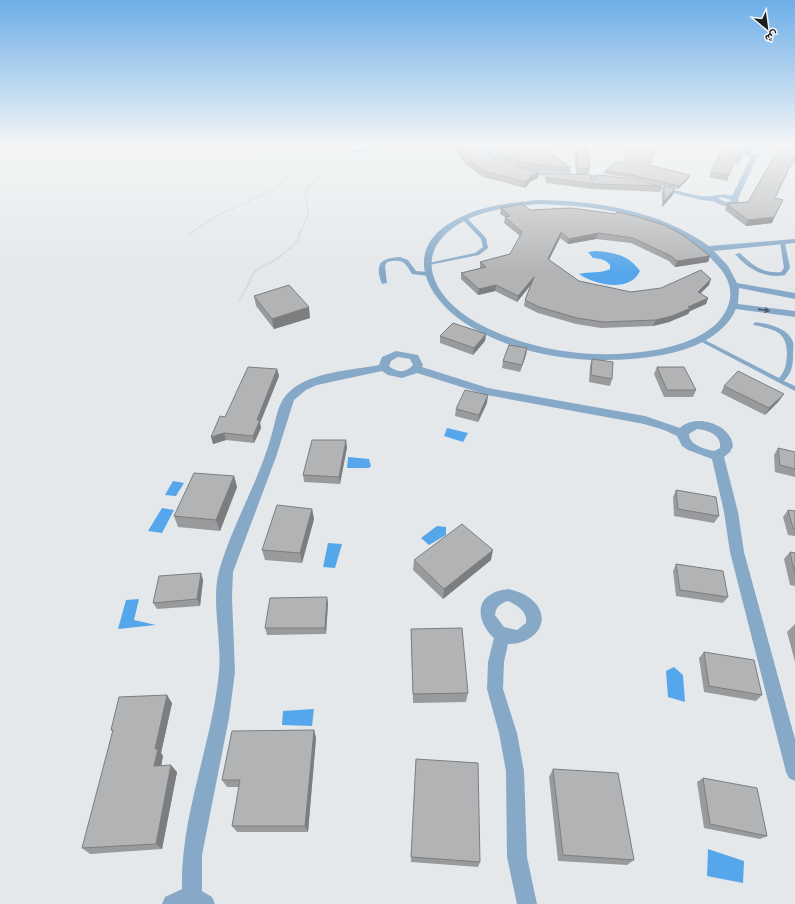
<svg xmlns="http://www.w3.org/2000/svg" width="795" height="904" viewBox="0 0 795 904" font-family="'Zilla Slab',Vazirmatn,serif">
<rect width="100%" height="100%" fill="#e5e8eb"/>
<g fill="#55a6eb">
<path d="M595,251c18,1 34,4 45,20 -10,22 -45,14 -61,3 11,-3 21,0 31,-5v-4c-5,-6 -9,-6 -17,-7l-5,-6z"/>
<path d="M447,428l21,5 -5,9 -19,-6z"/>
<path d="M348,457l21,2 2,7 -2,2h-22z"/>
<path d="M173,481l11,2 -8,13 -11,-1z"/>
<path d="M162,508l12,2 -12,23 -14,-2z"/>
<path d="M437,526l9,1v8l-17,10 -8,-7z"/>
<path d="M328,543l14,1 -7,24 -12,-1z"/>
<path d="M139,599l-5,21 22,5 -38,4 8,-29z"/>
<path d="M674,667l9,8 2,27 -17,-5 -2,-26z"/>
<path d="M314,709l-2,17 -30,-1 1,-14z"/>
<path d="M708,849l36,12 -1,22 -36,-7z"/>
</g>
<g fill="none" stroke-linecap="round" stroke-linejoin="round">
<g stroke="#a2a5a7" stroke-width="1.5" stroke-dasharray="0.5 1.5" stroke-linecap="butt">
<path d="M189,234l26,-17 63,-30c13,-19 41,-30 63,-34"/>
<path d="M299,235c6,-14 13,-21 6,-37l4,-12 34,-30"/>
</g>
<path stroke="#a2a5a7" stroke-width="2" stroke-dasharray="0.5 2" stroke-linecap="butt" d="M240,300l15,-29 25,-14 18,-16 2,-7"/>
<g fill="#87a9c8" fill-rule="evenodd">
<path d="M462,217h4l20,21 2,10 -9,7 -55,11v-2l51,-11 8,-6 -2,-8 -19,-20z"/>
<path d="M780,242l5,1 5,25 -5,7c-20,4 -37,-6 -50,-21l5,-1c12,12 23,21 41,19l3,-4z"/>
<path d="M400,257l8,3 8,11 12,1 3,2 -3,2 -16,-2c-8,-13 -9,-15 -25,-12l-2,4 2,17 -5,1c-7,-19 -3,-26 18,-27z"/>
<path d="M756,322c13,2 32,6 37,20 1,4 0,9 0,13 0,11 -1,17 -9,26l11,5v5l-99,-52 3,-2 2,1 78,40c7,-8 7,-14 8,-23 0,-25 -13,-25 -33,-30l-1,-1z"/>
</g>
<g fill="#87a9c8" fill-rule="evenodd">
<path d="M371,146h15l-35,8 -3,-2z"/>
<path d="M756,146h10l-17,6 16,3 -8,2 -19,42 1,6 -15,1 -12,-5 -11,-1 -59,-15 3,-2c19,4 37,10 56,13 13,2 16,-4 31,0l19,-39 -9,-5 4,-4zM721,197l10,3v1l-6,1 -7,-4z"/>
<path d="M490,149h4l-1,5 11,8v2h-4l-12,-8z"/>
<path d="M524,171l87,5 3,2 -3,2 -89,-6v-2z"/>
<path d="M537,200c61,1 121,10 172,46l86,-7v4l-81,8 14,15 9,17 58,10v6l-56,-11 -1,16 57,7v6l-59,-8c-12,28 -46,41 -74,46 -61,11 -134,5 -189,-27 -50,-29 -75,-83 -10,-112 23,-11 49,-13 74,-16zM537,204c64,2 135,10 180,61 14,14 18,32 7,49 -13,22 -46,32 -69,36 -57,10 -122,2 -174,-25 -48,-25 -75,-74 -15,-105 22,-11 47,-13 71,-16z"/>
<path d="M396,351l22,4 5,10 -1,2 66,21 157,28 35,12c15,-15 51,-4 53,18l-3,6 -6,5 14,55 6,40 51,187v42l-6,-3 -3,-6 -56,-220 -6,-40 -12,-53 -24,-9 -6,-4 -5,-10 -13,-6 -20,-6 -157,-29 -70,-22 -15,5 -14,-3 -6,-4 -65,14 -11,5 -12,10 -18,57 -43,115 -1,25 3,75 -6,46 -27,137v36l10,6 3,7h-53l3,-7 17,-8c-2,-73 30,-144 37,-217 3,-31 -8,-72 0,-101 13,-46 39,-88 52,-134 5,-16 6,-34 18,-45 20,-20 64,-22 90,-27l3,-8zM398,357l12,2 3,6c-7,8 -16,8 -24,1l2,-5zM697,429c11,1 25,6 23,19l-6,3c-9,-2 -25,-6 -25,-17z"/>
<path d="M508,589c8,2 16,4 23,10 24,20 4,46 -23,45l-4,18 -1,27 14,44 7,38 3,86 10,47h-20l-10,-47 -1,-86 -7,-38 -12,-44 1,-27 6,-24c-12,-10 -21,-33 -4,-43 5,-4 12,-5 18,-6zM508,601c9,4 20,11 18,22l-9,7 -13,-3 -9,-12c1,-9 5,-11 13,-14z"/>
</g>
</g>
<g fill="#989a9c">
<path d="M453,146h32l9,11 44,21 -7,3 -6,7 -42,-11 -19,-14z"/>
<path d="M508,146h32l31,22 -1,5 -33,-2 -16,-3 -15,-6 -10,-7 1,-5 12,-2z"/>
<path d="M574,146h13l3,22 -1,6h-13z"/>
<path d="M723,146l18,13 -3,5 -4,-1 -7,18 -18,-4 2,-5z"/>
<path d="M795,146v18l-3,-1 -17,35 8,2 -11,23 -26,3 -21,-16 2,-6 21,-2z"/>
<path d="M622,163l27,2 41,10 -1,3 -11,11 -47,-11 -27,-4 1,-3z"/>
<path d="M546,173l46,8 70,5 -2,6 -67,-3 -47,-6 -1,-5z"/>
<path d="M664,186l9,9 -11,12v-15z"/>
<path d="M501,208l29,2 180,46 -2,6 -33,5 -6,-6 -38,-18 -35,-4 -28,5 -8,-6 -11,22 30,21 52,11 78,-7 -9,8 8,5 -2,6 -16,7 -2,3 -19,8 -16,4 -52,2 -25,-4 -38,-11 -14,-7 1,-6 6,-15 -14,17 -22,-11 -17,4 -17,-16v-6l19,-5v-6l30,-8 10,-18 -16,-13 1,-6 -5,-3z"/>
<path d="M254,296l56,22 -36,11 -18,-23z"/>
<path d="M486,334l-1,7 -12,14 -33,-12v-7z"/>
<path d="M527,348l-1,7 -6,17 -18,-4 1,-7z"/>
<path d="M592,359l20,20 -2,7 -21,-4 1,-16z"/>
<path d="M657,367l39,23 -3,7h-29l-10,-23z"/>
<path d="M277,369l2,7 -19,47 1,5 -7,15 -28,-3 -13,4 12,-27z"/>
<path d="M724,386l55,15 -14,14 -44,-22z"/>
<path d="M487,403l-9,19 -23,-6 1,-7z"/>
<path d="M347,447l-7,37 -36,-2 -1,-7z"/>
<path d="M778,448l17,4v25l-20,-5 -1,-17z"/>
<path d="M234,476l3,11 -17,44 -42,-4 -4,-11z"/>
<path d="M676,490l43,26 -5,7 -40,-7 -1,-19z"/>
<path d="M312,509l2,10 -12,44 -37,-3 -3,-10z"/>
<path d="M788,510l7,1v25l-7,-1 -5,-18z"/>
<path d="M790,552l5,1v33l-5,-1 -6,-26z"/>
<path d="M414,560h77l-48,39 -30,-29z"/>
<path d="M676,564l52,33 -5,6 -47,-7 -3,-25z"/>
<path d="M201,573l2,7 -3,26 -43,3 -4,-6z"/>
<path d="M328,603l-2,31 -59,1 -2,-7z"/>
<path d="M795,624v38l-8,-30z"/>
<path d="M411,629l57,64 -2,9 -53,1 -2,-65z"/>
<path d="M704,652l58,43 -6,6 -52,-9 -5,-34z"/>
<path d="M172,703l-11,50 2,3 -2,9 16,7 -15,77 -72,5 -8,-6 31,-115 -2,-3z"/>
<path d="M314,730l2,8 -8,94h-71l-5,-6 7,-39h-12l-5,-7z"/>
<path d="M416,759l64,103 -2,5 -67,-5z"/>
<path d="M553,769l81,91 -7,5 -69,-4 -9,-84z"/>
<path d="M703,778l64,58 -7,3 -56,-11 -7,-46z"/>
</g>
<g fill="#7c7d7f">
<path d="M743,154l-2,5 -3,5 2,-5z"/>
<path d="M539,172l-1,6 -7,3 -6,7 1,-6 6,-7z"/>
<path d="M690,175l-1,3 -11,11 1,-3z"/>
<path d="M675,189l-2,6 -11,12 2,-6z"/>
<path d="M774,217l-2,6 -26,3 2,-6z"/>
<path d="M561,232l-1,6 -14,27 2,-6z"/>
<path d="M598,233l-2,6 -28,5 1,-5z"/>
<path d="M710,256l-2,6 -33,5 2,-6z"/>
<path d="M534,277l-2,6 -15,19 1,-6z"/>
<path d="M711,279l-2,6 -13,13 2,-6z"/>
<path d="M496,285l-1,6 -17,4 1,-6z"/>
<path d="M708,298l-2,6 -16,7 -2,3 -19,8 -16,4 3,-6 32,-13z"/>
<path d="M309,307l1,11 -36,11 -2,-10z"/>
<path d="M486,334l-1,7 -12,14 1,-7z"/>
<path d="M527,348l-1,7 -6,17 2,-7z"/>
<path d="M277,369l2,7 -19,47 1,5 -7,15 -1,-7 4,-16z"/>
<path d="M784,394l-5,7 -14,14 4,-7z"/>
<path d="M488,395l-1,8 -9,19 1,-7z"/>
<path d="M224,433l2,7 -13,4 -2,-7z"/>
<path d="M346,440l1,7 -7,37 -1,-7z"/>
<path d="M234,476l3,11 -17,44 -4,-11z"/>
<path d="M312,509l2,10 -12,44 -2,-10z"/>
<path d="M493,550l-2,10 -48,39 1,-10z"/>
<path d="M201,573l2,7 -3,26 -3,-7z"/>
<path d="M327,597l1,6 -2,31 -1,-6z"/>
<path d="M167,695l5,8 -11,50 2,3 -3,16 -6,-6 1,-17z"/>
<path d="M314,730l2,8 -8,94 -3,-6z"/>
<path d="M171,765l6,7 -15,77 -6,-5z"/>
</g>
<g fill="#b1b3b5" stroke="#7c7d7f">
<path d="M457,146h28l9,11 19,9 26,6 -7,3 -6,7 -42,-11 -20,-14z"/>
<path d="M512,146h28l31,22 -33,-3 -16,-3 -15,-6 -10,-6 15,-3z"/>
<path d="M575,146h12l3,22h-12z"/>
<path d="M630,146l26,1 -7,18 41,10 -11,11 -47,-11 -27,-4 11,-9 6,1z"/>
<path d="M723,146h17l3,1 2,3 -2,4 -3,5 -4,-1 -7,17 -18,-3z"/>
<path d="M780,146h15v12h-1l-19,40 8,2 -9,17 -26,3 -21,-16 21,-2z"/>
<path d="M546,173l45,2 1,6 6,-6 10,1 23,3 31,7 -67,-2 -48,-6z"/>
<path d="M664,186l11,3 -11,12z"/>
<path d="M522,204l8,6 41,-2 45,6 1,-2 18,4 29,9 19,10 27,21 -33,5 -6,-5 -38,-18 -35,-5 -29,6 -8,-7 -13,27 31,22 52,11 30,-4 40,-18 10,9 -13,13 10,6 -20,9 3,1 -19,8 -16,4 -53,2 -26,-4 -38,-11 -14,-7 9,-23 -16,19 -22,-11 -17,4 -18,-16 25,-6 -6,-5 30,-8 12,-22 -17,-15 5,-1 -9,-8z"/>
<path d="M289,285l20,22 -37,12 -18,-23z"/>
<path d="M453,323l33,11 -12,14 -34,-12z"/>
<path d="M509,345l18,3 -5,17 -19,-4z"/>
<path d="M592,359l21,3 -1,17 -21,-4z"/>
<path d="M248,367l29,2 -20,51h3l-7,16 -29,-3 -13,4 9,-21 5,1z"/>
<path d="M657,367h27l12,23h-29z"/>
<path d="M738,371l46,23 -15,14 -45,-22z"/>
<path d="M465,390l23,5 -9,20 -23,-6z"/>
<path d="M312,440h34l-7,37 -36,-2z"/>
<path d="M778,448l17,4v17l-15,-4z"/>
<path d="M194,473l40,3 -18,44 -42,-4z"/>
<path d="M676,490l40,7 3,19 -41,-7z"/>
<path d="M277,505l35,4 -12,44 -38,-3z"/>
<path d="M788,510l7,1v18l-2,-1z"/>
<path d="M462,524l31,26 -49,39 -30,-29z"/>
<path d="M790,552l5,1v22z"/>
<path d="M676,564l47,7 5,26 -48,-7z"/>
<path d="M201,573l-4,26 -44,4 6,-27z"/>
<path d="M327,597l-2,31h-60l5,-30z"/>
<path d="M462,628l6,65 -55,1 -2,-65z"/>
<path d="M704,652l50,8 8,35 -53,-9z"/>
<path d="M167,695l-12,54h3l-4,17 17,-1 -15,79 -74,4 31,-118h-2l8,-33z"/>
<path d="M314,730l-9,96h-73l8,-46h-18l10,-49z"/>
<path d="M416,759l62,4 2,99 -69,-5z"/>
<path d="M553,769l65,4 16,87 -71,-5z"/>
<path d="M703,778l54,10 10,48 -57,-12z"/>
</g>
<defs><path id="oneway-solid" d="M-6-.8H1V-3.2L6.5 0L1 3.2V.8H-6Z"/></defs>
<use fill="#4d5d6b" href="#oneway-solid" transform="translate(764 310) rotate(8)"/>
<linearGradient id="sky" x2="0" y2="1"><stop stop-color="#6daee9"/><stop offset="0.53" stop-color="#f3f5f6"/><stop offset="1" stop-color="#f3f5f6" stop-opacity="0"/></linearGradient>
<rect width="795" height="273" fill="url(#sky)"/>
<g transform="translate(767 28) rotate(151)" stroke="#f3f5f8" stroke-width="3" paint-order="stroke">
<path d="M0-3L7 15L0 10L-7 15Z" fill="#1d1e1f"/>
<text y="-6" font-size="11" font-weight="bold" text-anchor="middle" fill="#1d1e1f">ش</text>
</g>
</svg>
